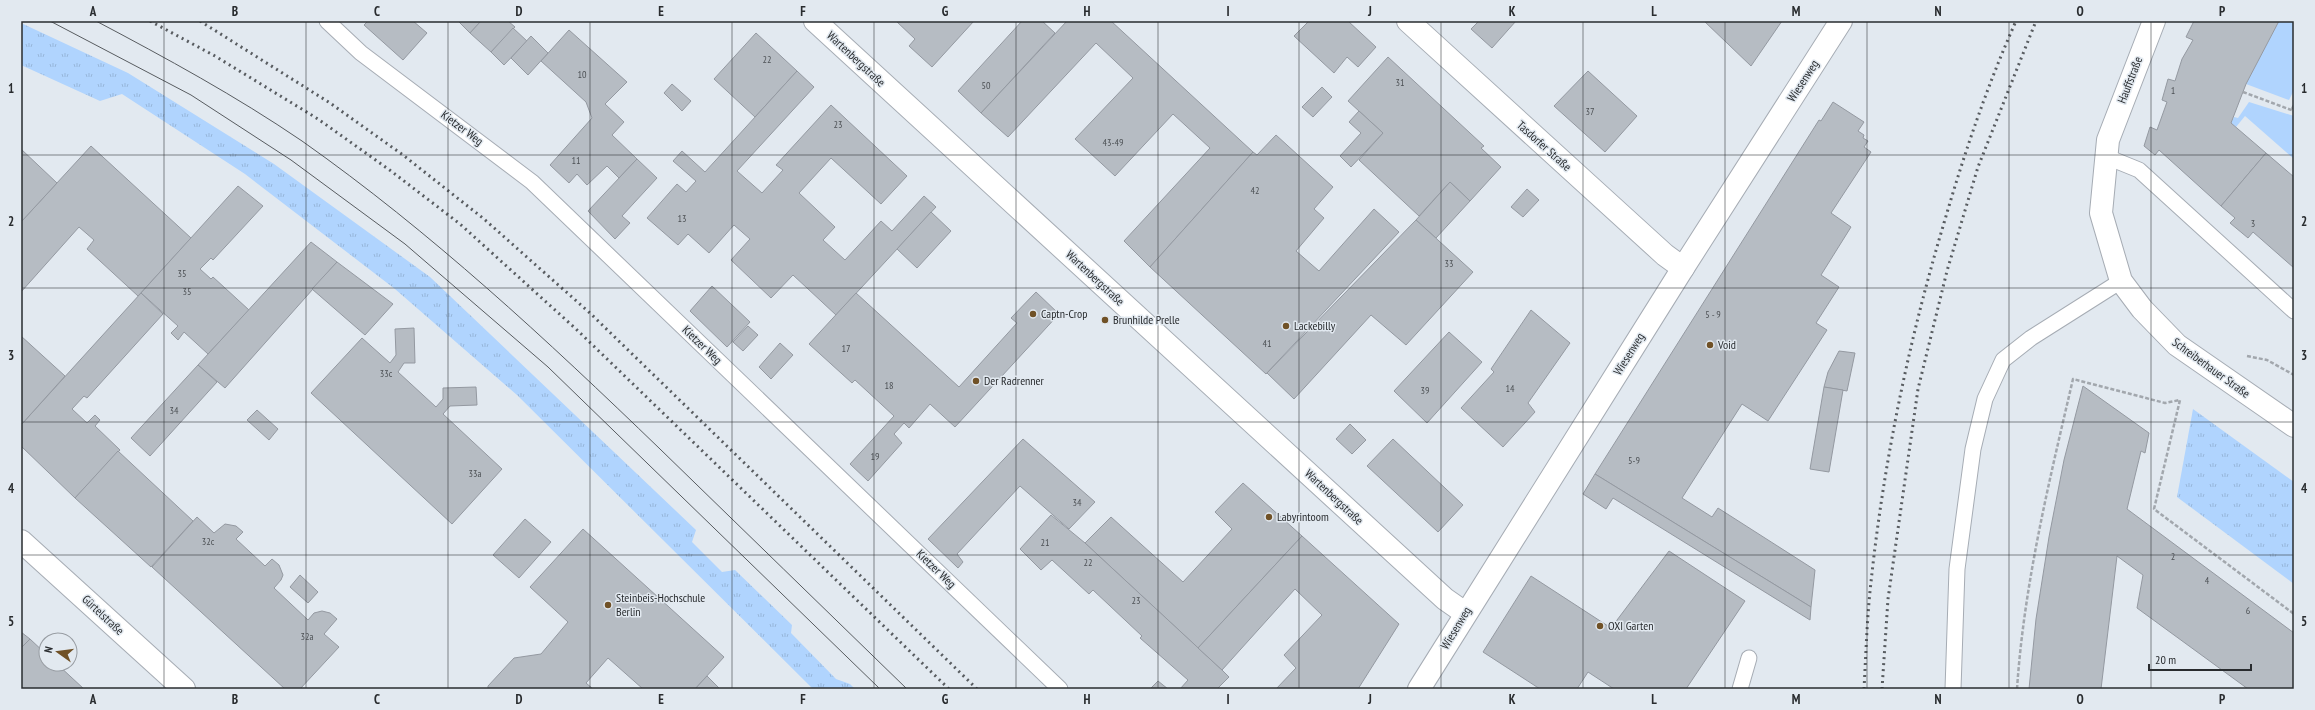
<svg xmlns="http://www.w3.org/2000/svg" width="2315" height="710" viewBox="0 0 2315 710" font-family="'PT Sans Narrow',sans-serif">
<defs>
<pattern id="grass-tufts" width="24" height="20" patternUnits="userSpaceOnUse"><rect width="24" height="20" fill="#b0d4fe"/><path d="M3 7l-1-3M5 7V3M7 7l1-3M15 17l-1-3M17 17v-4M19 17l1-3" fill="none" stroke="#97b6da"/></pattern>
</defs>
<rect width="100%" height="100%" fill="#e2e9f0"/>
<g fill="url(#grass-tufts)">
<path d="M21,23l107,50 146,91 156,113 266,253 -4,12 30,30 13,-2 57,55 -1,8 45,46 14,5 5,5h-42l-296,-294 -122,-106 -150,-115 -123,-80 -22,7 -79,-36z"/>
<path d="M2193,409l101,73v102l-117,-87z"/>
</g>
<g fill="#b0d4fe">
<path d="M2279,21h15v69l-5,10 -43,-16z"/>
<path d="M2249,102l45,14v43l-49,-43 -9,11 -5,-4 3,-6 4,1z"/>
</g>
<g fill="#b6bcc3" stroke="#9499a1">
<path d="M368,21h45l14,12 -24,27 -39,-35z"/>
<path d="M458,21h23l-11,12z"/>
<path d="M481,21h27l7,6 -24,25 -21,-19z"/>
<path d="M896,21h78l-42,46 -23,-21 6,-7z"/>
<path d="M1022,21h20l13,12 -74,80 -23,-22z"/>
<path d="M1067,21h44l142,131 -103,115 -26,-26 86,-93 -37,-34 -58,62 -40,-37 58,-61 -37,-35 -88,94 -27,-24z"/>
<path d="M1309,21h39l28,26 -18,20 -11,-10 -13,16 -40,-37z"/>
<path d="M1479,21h37l-24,27 -21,-19z"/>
<path d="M1704,21h78l-31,45z"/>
<path d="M2194,21h85l-33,63 -15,39 35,30 -45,53 -62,-56 -4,5 -11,-9 6,-19 7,3 10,-28 -5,-2 6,-21 7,2 7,-22 11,-19 -7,-3z"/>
<path d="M513,28l14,13 -23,24 -13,-13z"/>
<path d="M569,30l58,52 -22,22 19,18 -12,13 25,24 -18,19 -12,-12 -20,19 -10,-11 -8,9 -19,-18 42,-47 -6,-16 -45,-41z"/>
<path d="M756,33l41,38 -42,46 -41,-38z"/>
<path d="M531,36l17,17 -20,22 -17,-17z"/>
<path d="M1388,57l96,89 -3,2 20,19 -31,34 -20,-19 -31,34 -60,-56 24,-27 -35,-32z"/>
<path d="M797,71l17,16 -77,84 25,22 21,-23 -7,-5 55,-60 76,71 -26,28 -50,-46 -32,35 36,34 -12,13 22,20 36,-39 11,10 32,-35 12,11 -100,108 -43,-40 -22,23 -40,-38 19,-21 -16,-14 -25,28 -21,-19 -10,11 -31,-27 30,-34 9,8 10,-11 -23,-20 9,-10 23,21z"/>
<path d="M1588,71l49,45 -32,36 -51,-46z"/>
<path d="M672,84l19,17 -9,10 -18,-18z"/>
<path d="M1322,87l10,10 -19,20 -11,-10z"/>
<path d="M1833,102l31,20 -6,9 6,4 -1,3 5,3 -4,6 7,5 -40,61 20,14 -30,48 18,12 -23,36 11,7 -59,91 -26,-17 -60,94 30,19 6,-9 97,62 -4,37 -216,-133 224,-354 2,1z"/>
<path d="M1359,111l24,22 -32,34 -11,-11 21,-23 -12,-11z"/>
<path d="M1276,135l57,52 -19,22 10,9 -28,33 23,20 55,-62 25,23 -133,142 -116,-107 103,-115 4,3z"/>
<path d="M91,146l100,92 -53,58 -51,-47 7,-9 -15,-13 -58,65v-70z"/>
<path d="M21,149l36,34 -36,39z"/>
<path d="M2266,153l28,24v91l-41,-36 -5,6 -18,-15 5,-5 -14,-12z"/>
<path d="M637,159l20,19 -35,38 8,7 -15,16 -27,-28z"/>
<path d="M1450,182l20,19 -34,37 -20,-18z"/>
<path d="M238,186l25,20 -50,54 -2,-2 -11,11 11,10 2,-2 36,33 -41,44 -24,-22 -6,8 -7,-7 7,-7 -37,-33z"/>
<path d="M1527,189l12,11 -16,17 -12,-10z"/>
<path d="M931,212l20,19 -34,37 -20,-19z"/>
<path d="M1416,220l57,52 -67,73 -35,-30 -77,84 -27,-26z"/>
<path d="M311,242l26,20 -112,126 -27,-23z"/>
<path d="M337,262l56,42 -28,31 -53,-46z"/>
<path d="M712,286l38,36 -23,25 -37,-36z"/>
<path d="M1036,292l23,22 -104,113 -25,-23 -21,24 -5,-5 -10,11 8,9 -34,38 -18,-17 44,-48 -39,-36 -3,3 -43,-39 47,-51 103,94 58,-64 -6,-5z"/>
<path d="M141,293l22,21 -76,84 -3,-2 -12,13 15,14 8,-8 5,5 -5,6 25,24 -45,48 -54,-52v-21z"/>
<path d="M1531,310l39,33 -42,60 7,9 -32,35 -42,-39 33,-36 -3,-3z"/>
<path d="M748,326l10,9 -15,16 -10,-9z"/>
<path d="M414,328l1,35h-11l-6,9 38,35 7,-8v-11l33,-1 1,18 -27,1 -7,8 59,55 -50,55 -141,-131 51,-55 28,25 6,-8 -1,-26z"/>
<path d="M1449,332l33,30 -55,61 -33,-32z"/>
<path d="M21,336l44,40 -44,49z"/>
<path d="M780,343l13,12 -22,24 -12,-12z"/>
<path d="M1839,351l16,2 -8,38 -23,-4 4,-15z"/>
<path d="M198,365l19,17 -67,74 -19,-18z"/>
<path d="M2083,386l66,47 -4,20 -4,-2 -14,58 167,124v56h-46l-111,-81 6,-33 -26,-19 -16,133h-72l7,-70 13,-82 15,-77z"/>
<path d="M1824,387l19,3 -14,82 -19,-3z"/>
<path d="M257,410l21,19 -9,11 -22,-20z"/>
<path d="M1350,424l16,16 -14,14 -16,-15z"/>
<path d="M1023,439l72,63 -26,27 -49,-43 -63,68 6,8 -5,6 -30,-29z"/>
<path d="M1393,439l70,66 -25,27 -71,-66z"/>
<path d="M118,451l75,70 -42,46 -76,-69z"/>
<path d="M1595,474l216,133 -1,13 -197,-122 -7,11 -23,-15z"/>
<path d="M1243,483l59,53 -104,112 -113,-105 26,-26 72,65 49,-53 -17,-17z"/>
<path d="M1051,515l34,28 137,127 7,7 -12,12h-37l8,-9 -48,-42 2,-2 -49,-46 -4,4 -37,-34 -11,10 -21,-21z"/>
<path d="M197,517l17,16 11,-9 11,2 7,6 -7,7 29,27 7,-7 7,6 4,10 -2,5 -7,8 34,32 6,-7 8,-2 8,2 7,6 -13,15 15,13 -39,42h-15l-133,-122z"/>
<path d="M525,519l26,23 -32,36 -26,-23z"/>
<path d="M583,529l141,128 -29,32h-52l-35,-31 -22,25 7,6h-105v-3l26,-28 27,-4 27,-32 -38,-35z"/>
<path d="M1302,536l97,88 -41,65h-82l20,-21 -12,-13 38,-40 -27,-26 -73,81 -24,-22z"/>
<path d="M1669,551l76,50 -59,88h-72l-26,-17 -11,17h-37l-57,-37 48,-76 80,52z"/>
<path d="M300,575l18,17 -10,11 -18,-16z"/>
<path d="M21,632l9,7 -9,9z"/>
<path d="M30,639l16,15v10h11l27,25h-63v-41z"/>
<path d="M707,676l13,13h-25z"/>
<path d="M1158,681l10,8h-18z"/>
</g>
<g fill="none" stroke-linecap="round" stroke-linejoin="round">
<g stroke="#a6acb4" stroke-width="17">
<g id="service">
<path d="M327,21l34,32 171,129 528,507"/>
<path d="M2107,157l32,13 155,141"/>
<path d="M1740,689l9,-31"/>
<path d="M1953,689l4,-120 16,-120 12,-50 18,-39 28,-22 90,-57"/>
</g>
</g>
<g stroke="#a6acb4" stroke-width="24">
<g id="minor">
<path d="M815,21l630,578 20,14"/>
<path d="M1408,21l257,234 18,13"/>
<path d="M2154,21l-46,119 -7,73 20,68 21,28 35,36 117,81"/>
<path d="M1419,689l264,-421 158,-247"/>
</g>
</g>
<g stroke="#a6acb4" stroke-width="24">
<path id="secondary" d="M21,541l163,148"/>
</g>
<g stroke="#a2a7ad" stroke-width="2.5" stroke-dasharray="4 2" stroke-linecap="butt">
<path d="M2243,92l51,19"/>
<path d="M2292,109l2,-4"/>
<path d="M2247,356l20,4 27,15"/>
<path d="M2017,689c7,-105 32,-207 56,-310l92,24 15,-3 -26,109 140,105"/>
</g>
<use href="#service" stroke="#fff" stroke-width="15"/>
<use href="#minor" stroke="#fff" stroke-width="22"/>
<use href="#secondary" stroke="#fff" stroke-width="22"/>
<g stroke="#585c60" stroke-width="1">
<path d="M50,21l141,74 100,65 114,84 143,123 332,322"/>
<path d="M96,21c70,37 140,75 206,120 129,91 244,198 358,308 82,80 165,160 247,240"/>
</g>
<g stroke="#585c60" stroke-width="3" stroke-dasharray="2 4" stroke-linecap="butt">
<path d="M150,21l65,35 103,63 73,52 69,53 116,105 373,360"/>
<path d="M200,21l130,82 73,52 81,64 107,95 386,375"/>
<path d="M1864,689c2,-36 3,-72 7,-107 13,-122 38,-242 73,-359 20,-69 43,-137 72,-202"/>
<path d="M1882,689l6,-90 30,-210 29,-118 31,-104 58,-146"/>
</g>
</g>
<path fill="none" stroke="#292c2f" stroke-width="1" stroke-opacity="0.55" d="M164,21v668M306,21v668M448,21v668M590,21v668M732,21v668M874,21v668M1016,21v668M1158,21v668M1299,21v668M1441,21v668M1583,21v668M1725,21v668M1867,21v668M2009,21v668M2151,21v668M21,155h2273M21,288h2273M21,422h2273M21,555h2273"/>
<g fill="#705126" stroke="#e2e9f0" stroke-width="1.5">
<circle cx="1033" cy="314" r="4"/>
<circle cx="1105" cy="320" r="4"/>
<circle cx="1286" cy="326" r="4"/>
<circle cx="1710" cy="345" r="4"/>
<circle cx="976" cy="381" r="4"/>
<circle cx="1269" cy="517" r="4"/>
<circle cx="608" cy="605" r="4"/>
<circle cx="1600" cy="626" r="4"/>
</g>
<g text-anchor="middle" stroke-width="3" stroke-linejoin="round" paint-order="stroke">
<g font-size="10" fill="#4c5054">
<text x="767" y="63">22</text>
<text x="582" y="78">10</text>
<text x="1400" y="86">31</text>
<text x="986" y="89">50</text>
<text x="2173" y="94">1</text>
<text x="1590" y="115">37</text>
<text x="838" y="128">23</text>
<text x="1113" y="146">43-49</text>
<text x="576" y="164">11</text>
<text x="1255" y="194">42</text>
<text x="682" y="222">13</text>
<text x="2253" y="227">3</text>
<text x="1449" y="267">33</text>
<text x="182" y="277">35</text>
<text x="187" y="295">35</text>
<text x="1713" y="318">5 - 9</text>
<text x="1267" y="347">41</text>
<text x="846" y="352">17</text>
<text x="386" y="377">33c</text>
<text x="889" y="389">18</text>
<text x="1510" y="392">14</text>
<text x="1425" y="394">39</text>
<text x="174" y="414">34</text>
<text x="875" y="460">19</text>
<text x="1634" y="464">5-9</text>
<text x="475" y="477">33a</text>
<text x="1077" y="506">34</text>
<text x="208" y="545">32c</text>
<text x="1045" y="546">21</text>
<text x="2173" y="560">2</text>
<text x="1088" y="566">22</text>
<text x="2207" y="584">4</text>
<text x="1136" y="604">23</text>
<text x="2248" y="614">6</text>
<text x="307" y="640">32a</text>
</g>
<g font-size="12" fill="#292c2f" stroke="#e2e9f0">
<text transform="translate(856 59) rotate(43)" y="4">Wartenbergstraße</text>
<text transform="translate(2130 80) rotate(-69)" y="4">Hauffstraße</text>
<text transform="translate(1803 81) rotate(-57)" y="4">Wiesenweg</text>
<text transform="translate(462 128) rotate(37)" y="4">Kietzer Weg</text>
<text transform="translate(1544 146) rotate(42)" y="4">Tasdorfer Straße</text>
<text transform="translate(1095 278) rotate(43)" y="4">Wartenbergstraße</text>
<text transform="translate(702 345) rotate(44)" y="4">Kietzer Weg</text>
<text transform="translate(1629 354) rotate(-58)" y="4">Wiesenweg</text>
<text transform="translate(2211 368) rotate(36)" y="4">Schreiberhauer Straße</text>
<text transform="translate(1334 497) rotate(43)" y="4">Wartenbergstraße</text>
<text transform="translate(936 569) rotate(44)" y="4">Kietzer Weg</text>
<text transform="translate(103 615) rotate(43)" y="4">Gürtelstraße</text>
<text transform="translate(1456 628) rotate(-59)" y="4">Wiesenweg</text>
</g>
<g font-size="12" fill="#292c2f" stroke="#e2e9f0" text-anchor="start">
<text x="1041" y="318">Captn-Crop</text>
<text x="1113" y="324">Brunhilde Prelle</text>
<text x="1294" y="330">Lackebilly</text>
<text x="1718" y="349">Void</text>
<text x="984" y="385">Der Radrenner</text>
<text x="1277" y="521">Labyrintoom</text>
<text x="616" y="602">Steinbeis-Hochschule<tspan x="616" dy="14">Berlin</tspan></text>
<text x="1608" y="630">OXI Garten</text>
</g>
</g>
<rect width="2315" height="710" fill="none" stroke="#e2e9f0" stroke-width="44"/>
<g transform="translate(58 652) rotate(284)"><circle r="19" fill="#e2e9f0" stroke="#989da3"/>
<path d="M0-3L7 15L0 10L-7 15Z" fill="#705126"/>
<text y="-6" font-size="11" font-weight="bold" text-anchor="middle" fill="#292c2f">N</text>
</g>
<path d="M2149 664v6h102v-6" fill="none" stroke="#292c2f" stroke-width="2"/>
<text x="2155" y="664" font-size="12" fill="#292c2f" stroke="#e2e9f0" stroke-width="3" paint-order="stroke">20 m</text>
<rect x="22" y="22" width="2271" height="666" fill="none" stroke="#292c2f" stroke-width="1.5"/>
<g font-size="13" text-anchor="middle" font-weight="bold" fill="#292c2f">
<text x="93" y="16">A</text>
<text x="235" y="16">B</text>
<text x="377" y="16">C</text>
<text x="519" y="16">D</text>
<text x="661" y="16">E</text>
<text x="803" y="16">F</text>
<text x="945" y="16">G</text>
<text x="1087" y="16">H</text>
<text x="1228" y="16">I</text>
<text x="1370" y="16">J</text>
<text x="1512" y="16">K</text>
<text x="1654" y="16">L</text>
<text x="1796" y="16">M</text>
<text x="1938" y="16">N</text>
<text x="2080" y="16">O</text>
<text x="2222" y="16">P</text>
<text x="11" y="93">1</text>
<text x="2304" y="93">1</text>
<text x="11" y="226">2</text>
<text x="2304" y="226">2</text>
<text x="11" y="360">3</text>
<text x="2304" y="360">3</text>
<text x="11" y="493">4</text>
<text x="2304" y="493">4</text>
<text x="11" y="626">5</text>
<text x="2304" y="626">5</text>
<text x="93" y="704">A</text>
<text x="235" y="704">B</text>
<text x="377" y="704">C</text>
<text x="519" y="704">D</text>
<text x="661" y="704">E</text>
<text x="803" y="704">F</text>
<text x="945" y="704">G</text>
<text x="1087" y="704">H</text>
<text x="1228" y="704">I</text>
<text x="1370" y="704">J</text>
<text x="1512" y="704">K</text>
<text x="1654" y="704">L</text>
<text x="1796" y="704">M</text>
<text x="1938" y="704">N</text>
<text x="2080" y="704">O</text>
<text x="2222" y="704">P</text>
</g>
</svg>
